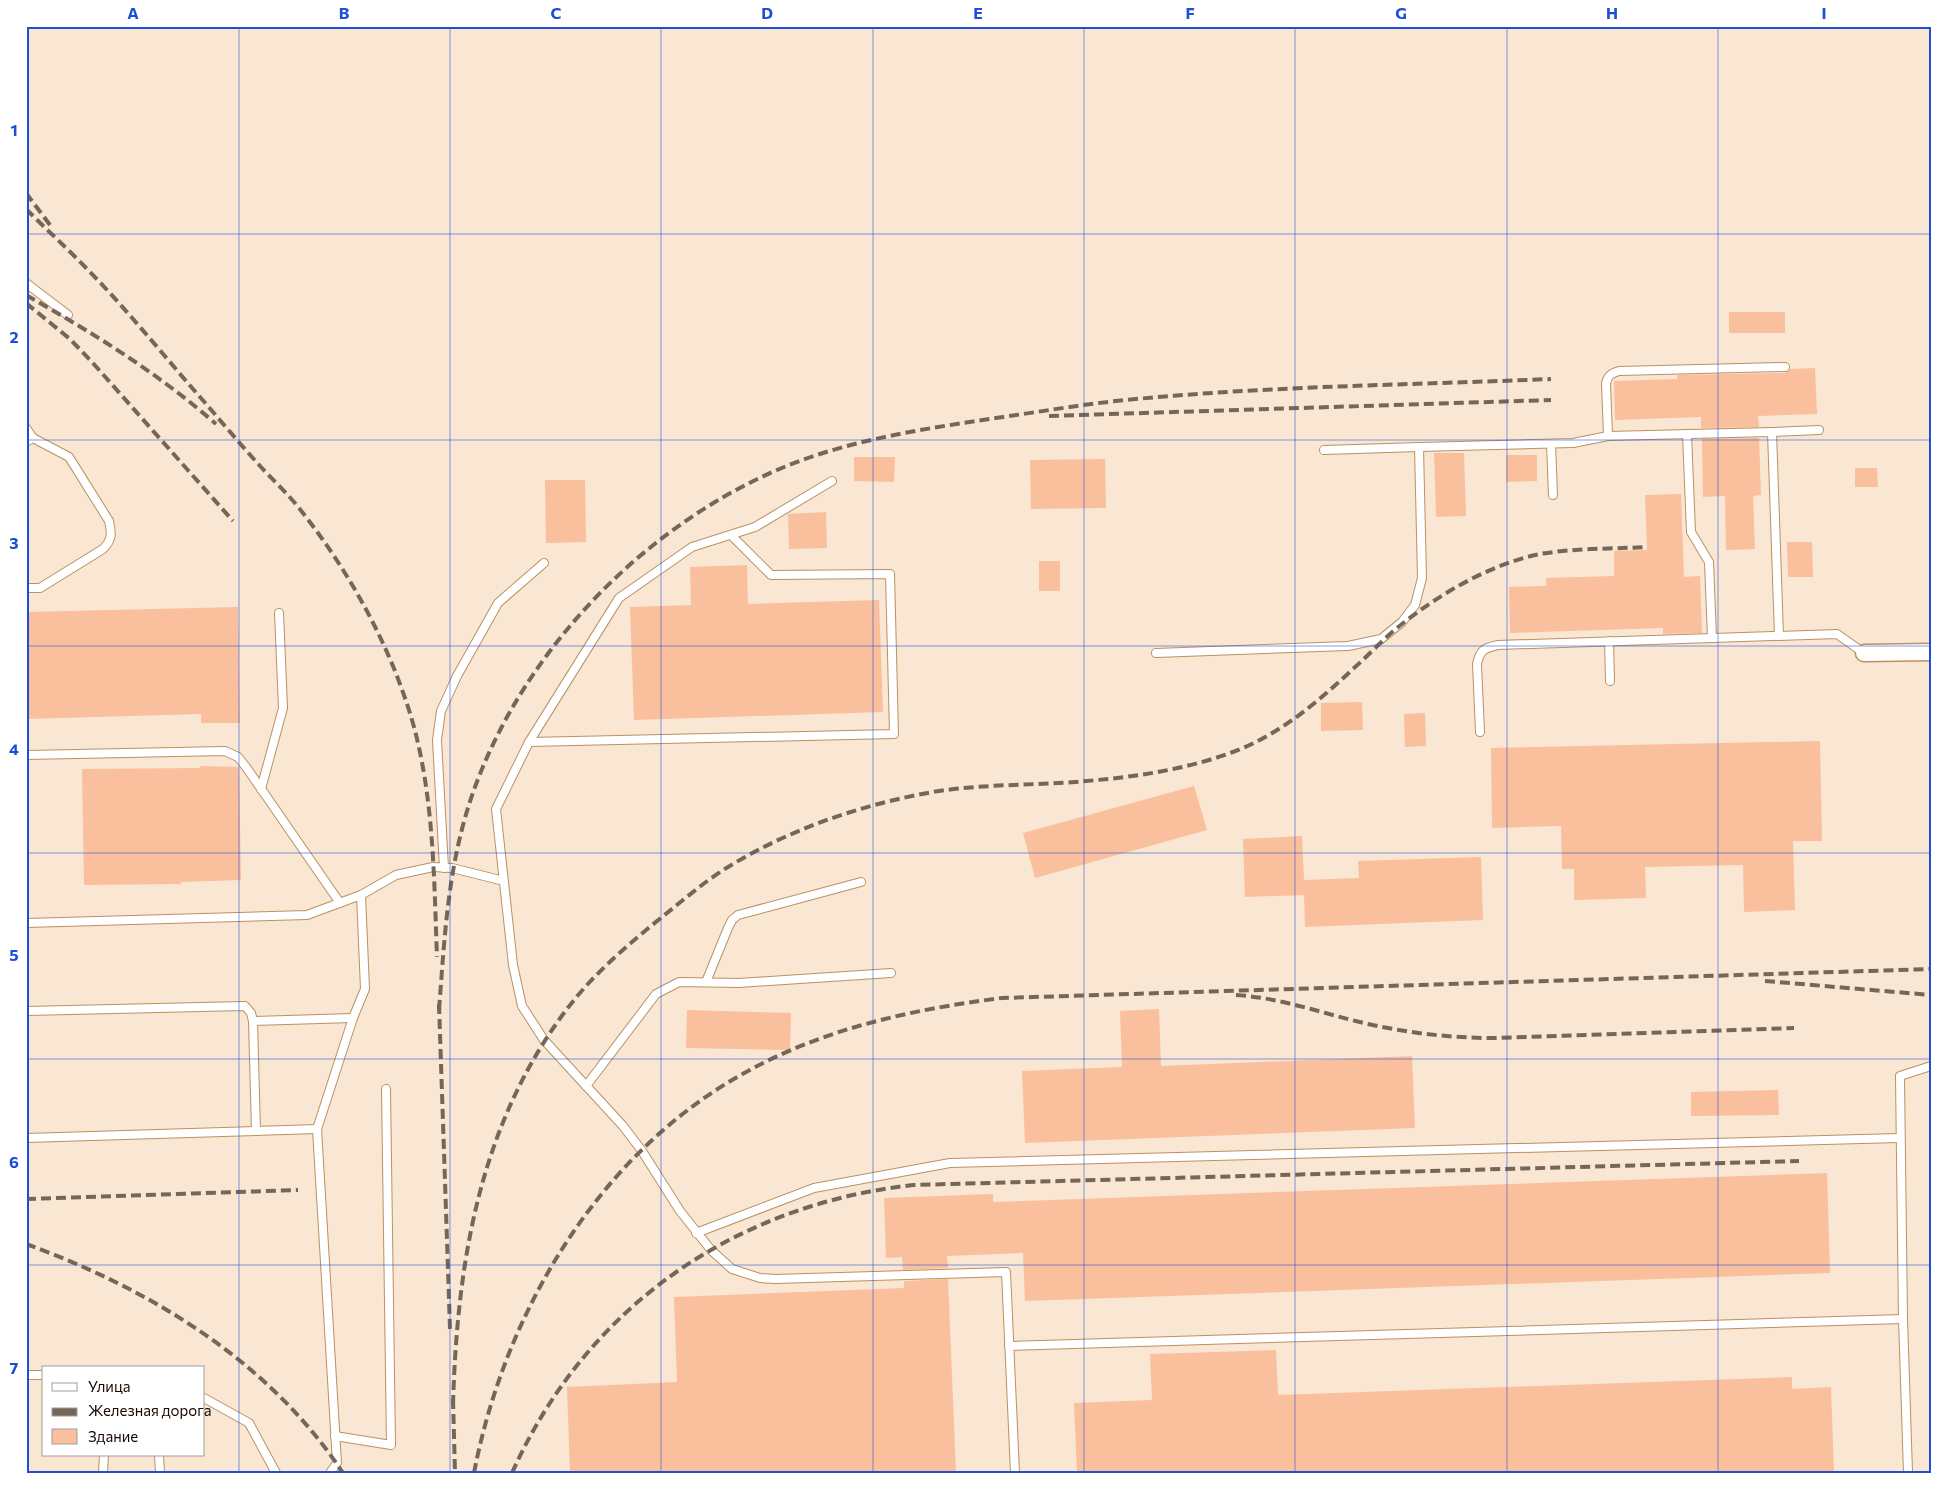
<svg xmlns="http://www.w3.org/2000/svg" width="1957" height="1499" viewBox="0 0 1957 1499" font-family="Commissioner,sans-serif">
<rect width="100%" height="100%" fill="#f9e7d3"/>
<g fill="#fabf9d">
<rect x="1729" y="312" width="56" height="21"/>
<path d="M1815,368l2,46 -59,2 1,11 -58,1v-11l-86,3 -1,-39 63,-2v-4l108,-2 5,-4z"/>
<path d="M1759,438l2,57 -8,1 2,53 -29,1 -1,-54 -22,1 -1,-58z"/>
<path d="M1434,453h30l2,63 -30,1z"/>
<path d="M1506,455h31v26l-31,1z"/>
<path d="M854,457h41l-1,25 -40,-1z"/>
<path d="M1105,459l1,49 -75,1 -1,-49z"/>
<path d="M1855,468h22l1,19h-23z"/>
<path d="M545,480h40l1,62 -40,1z"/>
<path d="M1681,494l3,83 16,-1 2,57 -39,1v-6l-153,5 -1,-46 37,-1v-8l68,-2v-25l33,-1 -2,-55z"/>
<path d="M826,512l1,36 -38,1 -1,-35z"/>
<path d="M1787,542h25l1,35h-25z"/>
<rect x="1039" y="561" width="21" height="30"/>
<path d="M747,565l1,39 131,-4 4,112 -249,8 -4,-113 61,-2 -1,-38z"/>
<path d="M238,607l2,116h-39v-9l-175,5v-107z"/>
<path d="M1362,702l1,28 -42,1v-28z"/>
<path d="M1425,713l1,33 -21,1 -1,-33z"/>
<path d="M1820,741l2,100h-29l2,69 -51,2 -1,-47 -98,2 1,31 -72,2v-31h-12l-1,-43 -69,2 -1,-80z"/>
<path d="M200,766l39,1 2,113 -60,2v2l-97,1 -2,-116 118,-1z"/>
<path d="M1194,786l13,44 -172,48 -12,-45z"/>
<path d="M1302,836l2,44 55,-2 -1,-17 123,-4 2,63 -178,7 -1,-32 -59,2 -2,-58z"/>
<path d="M1159,1009l2,57 251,-10 3,72 -390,15 -3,-72 100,-4 -2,-56z"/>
<path d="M687,1010l104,3 -1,37 -104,-2z"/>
<path d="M1778,1090l1,25 -88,1v-24z"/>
<path d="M1827,1173l3,100 -805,28 -2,-48 -76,3 1,12 -45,2 -1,-13 -16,1 -2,-60 109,-4v8z"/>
<path d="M948,1279l8,194h-386l-3,-86 110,-5 -3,-85 230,-9v-7z"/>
<path d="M1276,1350l2,45 514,-18v12l39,-2 3,86h-757l-3,-70 78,-3 -2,-46z"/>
</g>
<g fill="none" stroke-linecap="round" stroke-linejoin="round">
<g stroke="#bb9160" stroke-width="10">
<g id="lane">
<path d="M26,283l42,32"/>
<path d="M26,428l7,10"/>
<path d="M1772,432l47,-2"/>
<path d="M1687,434l4,98 18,30 3,76"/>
<path d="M1608,436l-2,-53c2,-8 6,-10 13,-12l166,-4"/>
<path d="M26,442l7,-4 36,19 40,64c3,13 3,19 -6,28l-63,39h-14"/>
<path d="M1551,444l2,51"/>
<path d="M1324,450l95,-3"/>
<path d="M731,535l40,40 119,-1 4,160 -365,8 -33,67 17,156 9,41 22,34 79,86 19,25 38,60 31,39 21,19 28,9 15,1 231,-7 9,201"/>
<path d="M1609,641l1,40"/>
<path d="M1156,653l192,-7 33,-7 21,-17 13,-17 7,-27 -3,-131 154,-4 35,-7 164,-4 7,204"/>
<path d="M1480,732l-3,-68c3,-14 7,-16 21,-19l339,-11 27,19"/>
<path d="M529,742l90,-144 73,-51 63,-20 77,-46"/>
<path d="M26,755l199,-4 13,6 8,10 94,136"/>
<path d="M261,789l22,-81 -4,-95"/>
<path d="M444,868l-7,-128 4,-29 16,-35 41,-73 46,-40"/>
<path d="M26,923l281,-8 54,-20"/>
<path d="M706,982l22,-54 4,-8 6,-5 123,-33"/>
<path d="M26,1011l219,-5 6,7 2,8 3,110"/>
<path d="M253,1021l100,-3"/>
<path d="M586,1086l70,-92 23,-12 60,1 152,-10"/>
<path d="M26,1138l291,-9"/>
<path d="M696,1233l118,-45 136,-25 949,-25"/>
<path d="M1009,1346l894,-27"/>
<path d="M26,1375h18"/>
<path d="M204,1398l45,25 27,50"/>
<path d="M335,1436l56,9 -5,-356"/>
<path d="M159,1455l1,18"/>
<path d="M103,1473l1,-18"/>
<path d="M330,1473l7,-10 -20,-334 36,-111 12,-29 -4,-94 35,-20 37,-8 19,1 52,13"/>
<path d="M1908,1473l-5,-154 -3,-243 31,-10"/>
</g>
</g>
<g stroke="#bb9160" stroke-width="19">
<path id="street" d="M1864,653l67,-1"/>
</g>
<use href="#lane" stroke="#fff" stroke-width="8"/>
<use href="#street" stroke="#fff" stroke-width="16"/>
<g stroke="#766659" stroke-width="4" stroke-dasharray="10 5" stroke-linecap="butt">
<path d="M26,193l24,32"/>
<path d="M26,209c21,21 43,41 64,63 41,42 78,89 117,133 17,20 35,41 53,61 13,14 27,27 39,42 51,64 93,140 115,219 20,75 20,153 23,230"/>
<path d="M26,295c67,38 132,78 190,129"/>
<path d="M26,303l44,36 22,23 141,159"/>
<path d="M1049,416l502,-16"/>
<path d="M1765,981l166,14"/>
<path d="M1236,995c46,3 88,19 132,29 41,9 82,14 125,14l301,-10"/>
<path d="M439,1004l11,325"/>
<path d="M439,1010c6,-78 9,-149 36,-223 52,-142 175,-266 314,-322 68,-27 141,-37 214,-48 41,-6 82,-13 123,-17 141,-14 283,-15 425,-21"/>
<path d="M26,1199l272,-9"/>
<path d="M26,1244c124,45 243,117 317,229"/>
<path d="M453,1399l2,74"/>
<path d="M453,1405c4,-141 26,-280 114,-396 28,-37 64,-67 100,-96 21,-17 42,-35 66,-49 60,-36 131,-60 200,-72 54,-9 109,-6 164,-12 45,-4 93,-12 136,-28 46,-17 85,-50 121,-84 16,-14 31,-31 48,-44 39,-31 89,-60 138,-70 35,-6 72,-5 107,-7"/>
<path d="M474,1473c31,-162 126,-322 274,-402 78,-43 166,-62 254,-73l929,-29"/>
<path d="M512,1473c74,-166 222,-268 401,-288l886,-24"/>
</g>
</g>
<path fill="none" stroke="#1d4ed8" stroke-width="1" stroke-opacity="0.55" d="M239,26v1447M450,26v1447M661,26v1447M873,26v1447M1084,26v1447M1295,26v1447M1507,26v1447M1718,26v1447M26,234h1905M26,440h1905M26,646h1905M26,853h1905M26,1059h1905M26,1265h1905"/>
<rect width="1957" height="1499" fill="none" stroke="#ffffff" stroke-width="55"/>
<rect x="42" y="1366" width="162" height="90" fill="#ffffff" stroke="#a29d99"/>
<rect x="52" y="1383" width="25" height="8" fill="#ffffff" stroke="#a29d99"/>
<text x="88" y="1392" font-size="15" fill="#170900">Улица</text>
<rect x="52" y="1408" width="25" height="8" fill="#766659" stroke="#a29d99"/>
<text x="88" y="1416" font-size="15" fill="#170900">Железная дорога</text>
<rect x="52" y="1429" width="25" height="15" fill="#fabf9d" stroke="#a29d99"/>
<text x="88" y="1442" font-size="15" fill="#170900">Здание</text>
<rect x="28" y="28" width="1902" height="1444" fill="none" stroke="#1d4ed8" stroke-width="2"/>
<g font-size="16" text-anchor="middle" font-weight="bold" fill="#1d4ed8">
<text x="133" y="19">A</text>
<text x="344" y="19">B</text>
<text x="556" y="19">C</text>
<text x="767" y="19">D</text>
<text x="978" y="19">E</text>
<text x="1190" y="19">F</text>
<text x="1401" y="19">G</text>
<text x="1612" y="19">H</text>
<text x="1824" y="19">I</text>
<text x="14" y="136">1</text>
<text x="14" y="343">2</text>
<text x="14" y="549">3</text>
<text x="14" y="755">4</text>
<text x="14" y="961">5</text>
<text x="14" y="1168">6</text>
<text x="14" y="1374">7</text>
</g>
</svg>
